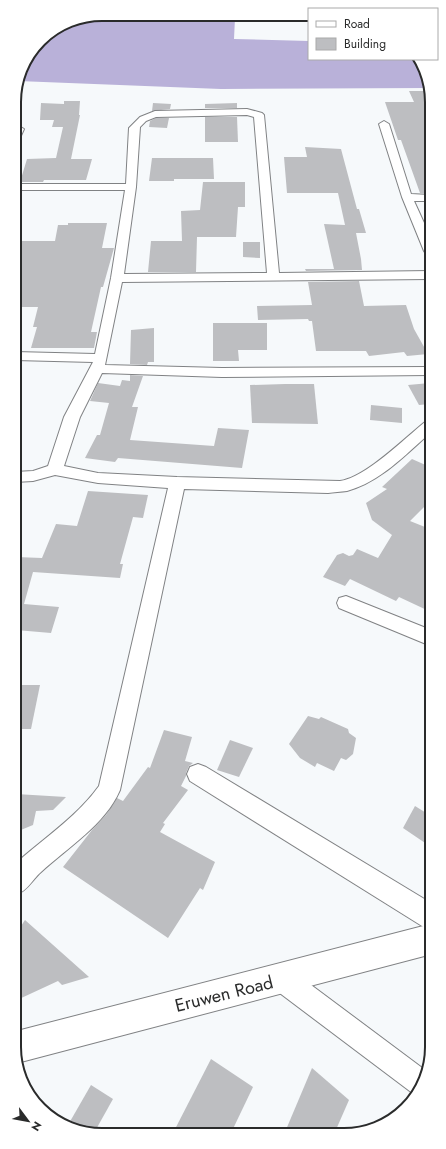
<svg xmlns="http://www.w3.org/2000/svg" width="446" height="1149" viewBox="0 0 446 1149" font-family="Jost,sans-serif">
<rect width="100%" height="100%" fill="#f6f9fb"/>
<path fill="#b9b1d9" d="M102,14l95,1 38,3 -1,21 75,2v18h108l12,20v9l-208,1 -203,-8 5,-18 21,-27 24,-15z"/>
<g fill="#bdbec1">
<path d="M409,91h20v103l-9,-1 -19,-53h-3l-13,-38h29z"/>
<path d="M64,101h16l-1,14h1l-9,44h21l-6,21h-42l-1,2h-23l7,-23 29,-1 7,-31h-11l2,-7h-14l1,-17 23,1z"/>
<path d="M153,103l18,1 -1,5 -18,2z"/>
<path d="M237,103v5h-32v-4z"/>
<path d="M205,117h32l1,25h-33z"/>
<path d="M156,118h13l-2,10 -18,-1 1,-6z"/>
<path d="M305,147l36,2 16,60h2l7,24h-10l5,26 1,11 -56,1 -1,-2h29l-10,-45 21,1 -7,-32h-51l-3,-36h23z"/>
<path d="M152,158h61l1,21h-40v2h-25z"/>
<path d="M203,182h42v25h-7l-2,30h-39l-1,35h-48l3,-31h31l-1,-30 19,-1z"/>
<path d="M68,223h39l-5,25h12l-11,39h-2l-10,45h6l-3,16h-63l6,-21h-4l5,-20h-23v-66h40l3,-16h10z"/>
<path d="M243,242h17v16l-17,-1z"/>
<path d="M359,281l5,25 42,-1 8,24 14,25 -21,2 -3,-4 -35,4 -3,-5h-50l-4,-30h-3l-1,-2 -50,1 -1,-14 55,-1 -4,-23z"/>
<path d="M213,323h54v27h-29l1,11h-26z"/>
<path d="M154,328v34h-6l-1,3 -17,-1 1,-34z"/>
<path d="M130,375l13,1 -11,31h6l-8,33 84,6 4,-18 31,2 -7,38 -124,-10 -3,4 -30,-4 12,-23h3l9,-32 -19,-2 8,-18 22,3 2,-6 8,1z"/>
<path d="M430,383v21l-11,1 -11,-20z"/>
<path d="M285,384h29l4,40 -66,-1 -2,-38z"/>
<path d="M371,405l31,3v15l-32,-3z"/>
<path d="M412,459l18,8v34l-20,20 20,8 1,83 -32,-15 -3,4 -46,-22 -5,7 -22,-9 14,-22 6,-2 6,3 4,-1 4,-6 21,9 14,-23 -20,-15 -6,-17 21,-14 -5,-2z"/>
<path d="M88,491l60,4 -5,23 -10,-1 -13,47h3l-3,14 -87,-6 -9,32 35,3 -8,26 -35,-3v-73l26,1 14,-34 21,2z"/>
<path d="M16,685h24l-9,44h-15z"/>
<path d="M308,716l11,3 2,-2 27,12 1,4 7,5 -3,16 -7,6 -5,-2 -7,13 -17,-8 -2,4 -15,-9 -11,-14z"/>
<path d="M164,730l28,7 -7,24 8,2 -4,3 -3,7v3l-5,10 7,4 -25,33 2,1 -5,8 55,30 -12,28 -3,-2 -32,50 -105,-71 29,-37 14,-15 11,-17 6,3 25,-34 2,1z"/>
<path d="M230,740l23,8 -14,29 -22,-7z"/>
<path d="M16,794l50,3 -13,13 -17,1 -3,14 -17,7z"/>
<path d="M415,806l16,10v31l-28,-19z"/>
<path d="M25,920l64,57 -27,8 -4,-4 -41,19v-68z"/>
<path d="M211,1059l42,28 -22,46h-58z"/>
<path d="M312,1068l37,32 -14,32h-50z"/>
<path d="M91,1085l22,14 -19,34h-9l-17,-8z"/>
</g>
<g fill="none" stroke-linecap="round" stroke-linejoin="round">
<g stroke="#808284" stroke-width="2">
<g id="street">
<path d="M247,109l15,4 2,2 15,158 151,-2v8l-308,3 -17,83 117,3 208,-1v8l-208,2 -120,-4 -22,44 -16,49 34,7 79,4 163,4c25,-3 65,-43 85,-59l5,-2v13c-25,22 -50,49 -83,58 -7,1 -13,1 -19,2l-144,-4 -64,301c-15,35 -52,57 -79,82 -9,8 -13,18 -25,23v-31l7,-7c26,-22 56,-43 76,-71l69,-298 -70,-5 -43,-8 -22,6 -18,1v-10l18,-1 15,-5 16,-49 29,-55 -78,-2v-8l80,2 16,-76 14,-88h-111v-6h112l3,-56 11,-11 15,-6zM247,115l7,2 13,156 -143,1 12,-87 4,-60 6,-6 10,-4z"/>
<path d="M384,121l5,3 22,70 18,1v6h-15l16,35v18h-4l-2,-3 -22,-54 -23,-73z"/>
<path d="M19,126l5,3 -5,11 -5,3v-14z"/>
<path d="M346,596l85,34v16l-92,-38 -2,-5 2,-5z"/>
<path d="M198,764l8,3 225,136v26l-9,-3 -232,-145 -3,-7 3,-7z"/>
<path d="M282,966l9,4 134,100 -10,25 -142,-107 -4,-9 4,-9z"/>
</g>
</g>
<g stroke="#808284" stroke-width="2">
<path id="secondary" d="M431,924l1,30 -415,109v-32z"/>
</g>
<use href="#street" fill="#fff" fill-rule="evenodd"/>
<use href="#secondary" fill="#fff" fill-rule="evenodd"/>
</g>
<g text-anchor="middle" stroke-width="4" stroke-linejoin="round" paint-order="stroke">
<g font-size="18" fill="#2a2b2b" stroke="#fff">
<text transform="translate(224 994) rotate(-14)" y="6">Eruwen Road</text>
</g>
</g>
<path d="M0 0H446V1149H0ZM102 21H344A81 81 0 0 1 425 102V1047A81 81 0 0 1 344 1128H102A81 81 0 0 1 21 1047V102A81 81 0 0 1 102 21Z" fill="#fff" fill-rule="evenodd"/>
<path fill="none" stroke="#2a2b2b" stroke-width="2" d="M102 21H344A81 81 0 0 1 425 102V1047A81 81 0 0 1 344 1128H102A81 81 0 0 1 21 1047V102A81 81 0 0 1 102 21Z"/>
<rect x="308" y="8" width="130" height="52" fill="#ffffff" stroke="#aaaaaa"/>
<rect x="316" y="21" width="20" height="6" fill="#ffffff" stroke="#aaaaaa"/>
<text x="344" y="28" font-size="12" fill="#2a2b2b">Road</text>
<rect x="316" y="38" width="20" height="12" fill="#bdbec1" stroke="#aaaaaa"/>
<text x="344" y="48" font-size="12" fill="#2a2b2b">Building</text>
<g transform="translate(28 1121) rotate(122)" stroke="#ffffff" stroke-width="3" paint-order="stroke">
<path d="M0-3L7 15L0 10L-7 15Z" fill="#2a2b2b"/>
<text y="-6" font-size="11" font-weight="bold" text-anchor="middle" fill="#2a2b2b">N</text>
</g>
</svg>
